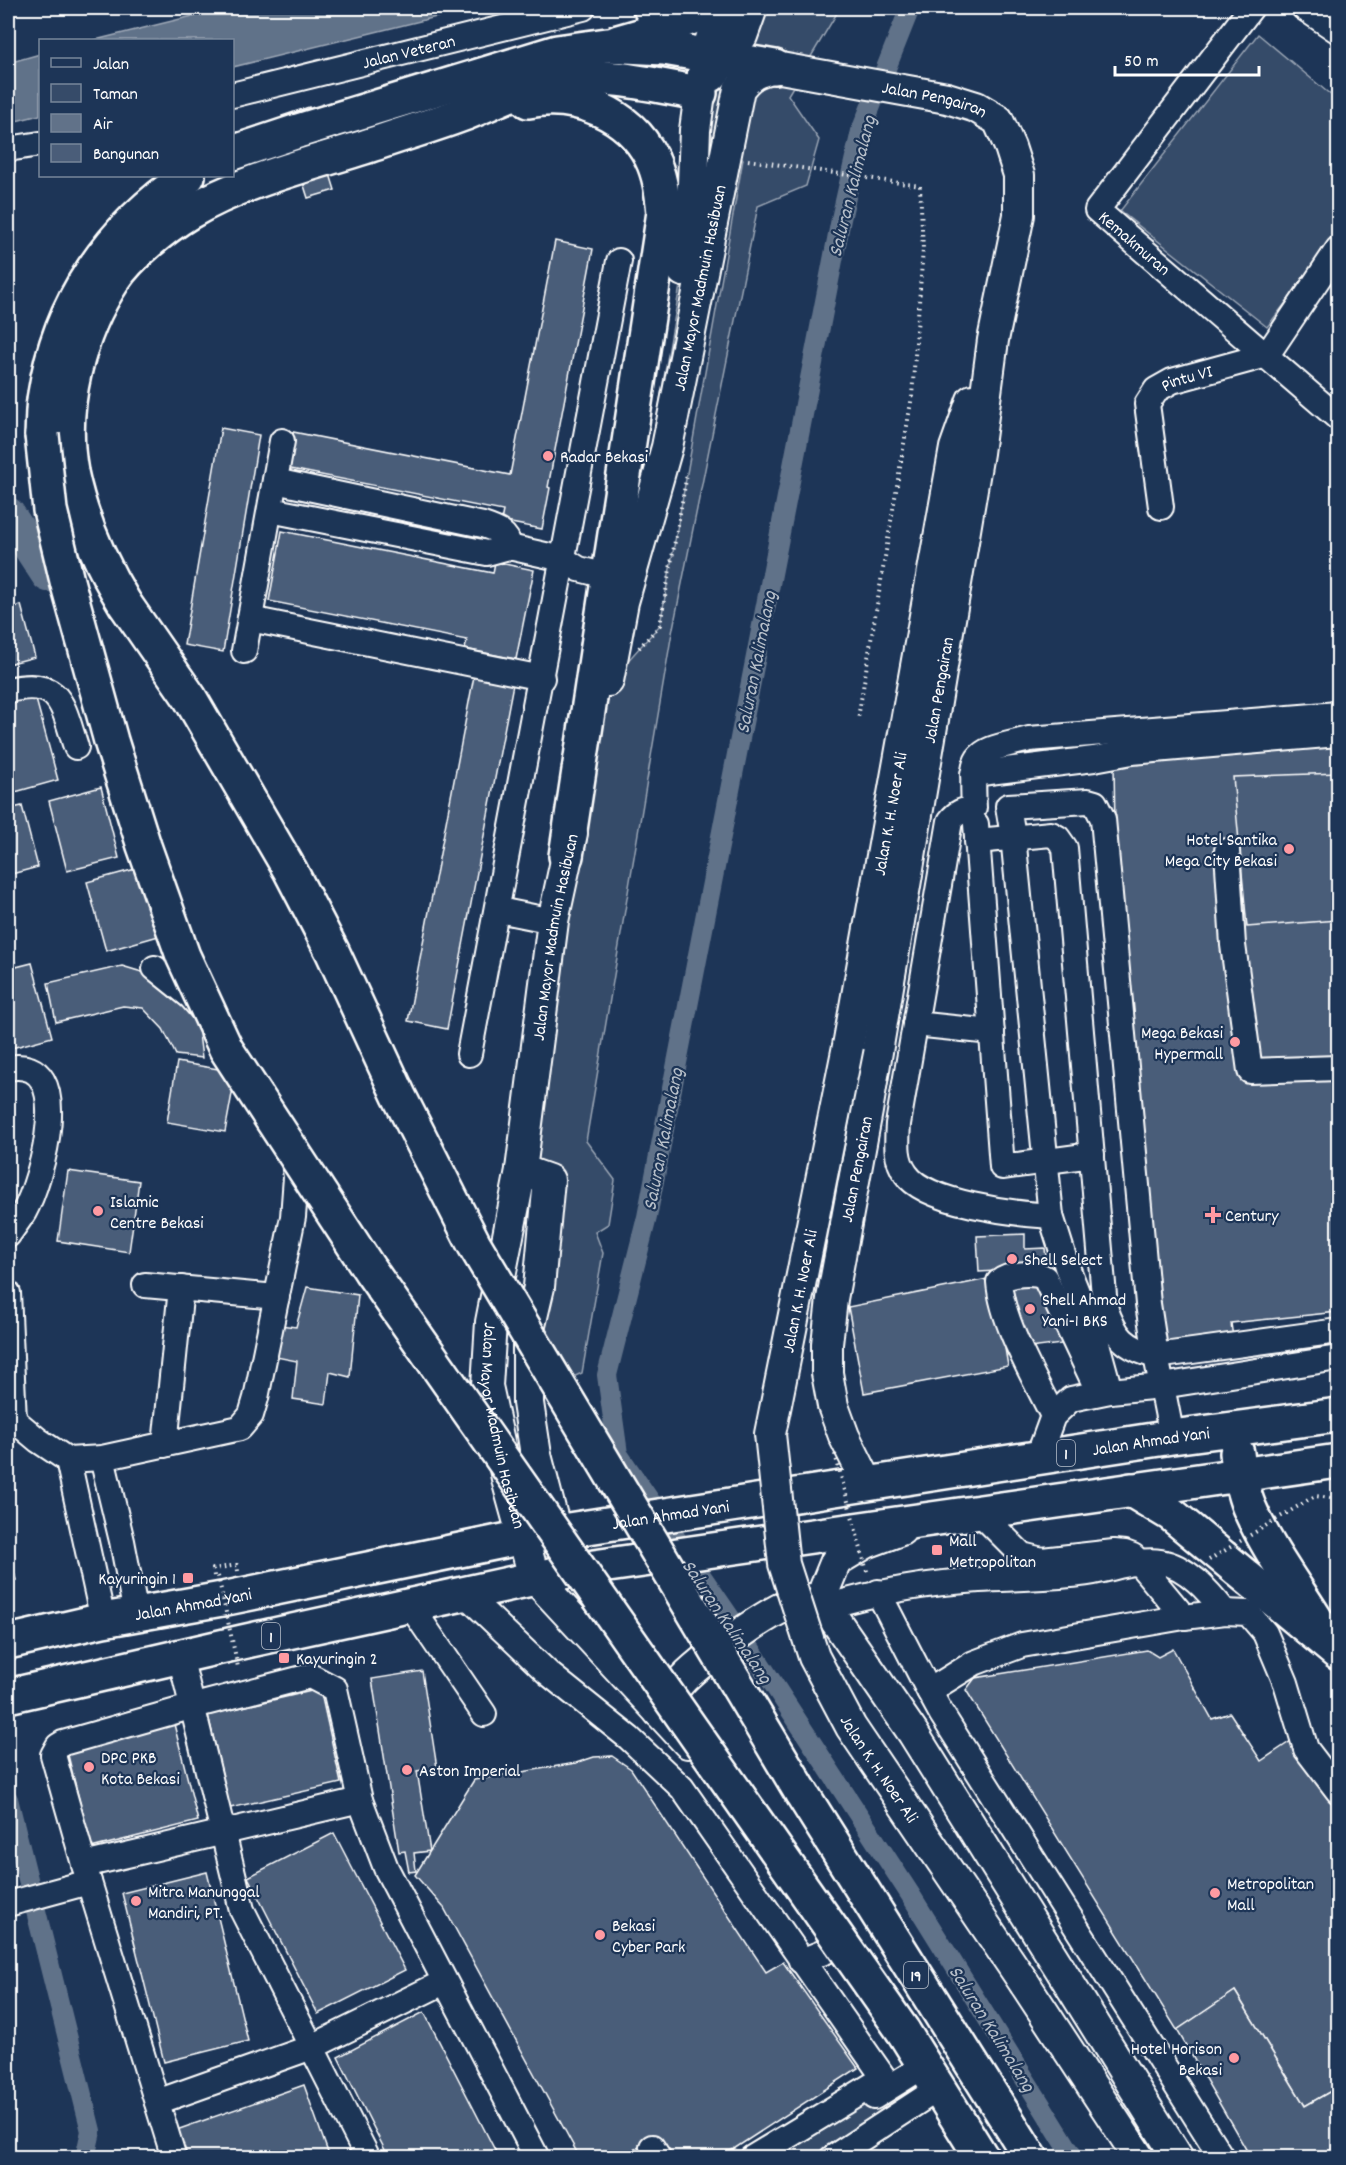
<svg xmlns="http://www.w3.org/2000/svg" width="1346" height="2165" viewBox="0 0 1346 2165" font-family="Dekko,sans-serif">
<rect width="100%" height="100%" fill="#1d3557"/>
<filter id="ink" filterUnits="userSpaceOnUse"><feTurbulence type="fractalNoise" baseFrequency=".0167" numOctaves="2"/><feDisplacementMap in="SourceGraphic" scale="12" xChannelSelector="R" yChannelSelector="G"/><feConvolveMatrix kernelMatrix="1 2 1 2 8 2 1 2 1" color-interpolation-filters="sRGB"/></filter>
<g filter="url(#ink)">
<g fill="#364b69" stroke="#9aa5b4" stroke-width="1.5">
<path d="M752,8h88l-52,87 31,45 -13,46 -48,20 -87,432 -85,503 29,39 -7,44 -13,8 8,21 -21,120 -24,11 -30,-50 21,-154 -28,-10 86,-486 53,-59 83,-466 -18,-4 -78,320 37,-212 11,-133 32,-69 47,5 -32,-30z"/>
<path d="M1258,34l80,67v134l-71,92 -147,-116z"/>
<path d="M922,2067l14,23 -104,67 -54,1z"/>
</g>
<g fill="#617289" stroke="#a0aab8" stroke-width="1.5">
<path d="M225,8h248l-240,59 -1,-27h-137z"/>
<path d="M40,54v61l-32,8v-60z"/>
</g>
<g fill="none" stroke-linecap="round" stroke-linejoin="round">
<g stroke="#617289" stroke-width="20">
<path d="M910,8l-49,123 -20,88 -194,998 -40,158 11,79 115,168 177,272 164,264"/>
<path d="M8,1799l83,332 -6,27"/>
</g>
<path stroke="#617289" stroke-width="34" d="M8,514l40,61"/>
</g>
<g fill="#4a5d79" stroke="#fff" stroke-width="1.5">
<path d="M309,107l26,83 -27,8 -26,-82z"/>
<path d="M555,241l38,8 -45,238 2,1 -8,41 -41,-8 2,-10 -217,-43 7,-36 217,43z"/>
<path d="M221,428l38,7 -36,217 -39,-7z"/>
<path d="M282,531l211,42 2,-11 39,8 -18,89 -51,-10 2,-9 -198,-39z"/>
<path d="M21,605l14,52 -27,7v-55z"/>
<path d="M474,676l39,8 -66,345 -39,-8z"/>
<path d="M34,692l24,88 -50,14v-95z"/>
<path d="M1338,743v569l-107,11 3,22 -73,5 -46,-520 -1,-65z"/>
<path d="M1338,773v147l-91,7 -14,-150z"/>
<path d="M101,787l18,71 -52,13 -18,-70z"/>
<path d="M22,806l16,61 -30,8v-66z"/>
<path d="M143,867l19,68 -56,16 -19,-69z"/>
<path d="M8,933l8,34 16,-4 20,74 -44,12z"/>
<path d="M122,966l43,13 31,31 6,48 -26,-3 -13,-26 -20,-21 -20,-2 -67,16 -8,-39z"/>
<path d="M177,1062l59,10 -11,60 -58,-10z"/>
<path d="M68,1171l71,10 -10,71 -71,-11z"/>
<path d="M1025,1234v15l20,-1 2,20 -68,4 -2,-36z"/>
<path d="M1029,1270l33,74 -32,4 -30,-73z"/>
<path d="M993,1278l15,88 -144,27 -16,-86z"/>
<path d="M307,1287l51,8 -8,82 -20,-5 -4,32 -33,-5 4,-38 -31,-6 5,-31 25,3z"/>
<path d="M8,1547l8,33 -8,1z"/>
<path d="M1173,1649l39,70 18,-6 31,48 30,-20 34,54 12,-5 1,3v294l-33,19 -70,-115 -58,39 -211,-340 9,-12 172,-28 11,7z"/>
<path d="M422,1671l15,97 -20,3 13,80 -16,2 2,18 -7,1 -4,-21 -6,1 -27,-173z"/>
<path d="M320,1689l21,94 -111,25 -22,-93z"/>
<path d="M174,1724l24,97 -107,27 -24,-97z"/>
<path d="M612,1756l19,13 135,203 17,-10 75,106 -138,90h-48l-13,-21 -42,21h-37l-136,-250 -29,-33 59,-95 102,-17 18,-6z"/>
<path d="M334,1833l71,137 -87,44 -70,-137z"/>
<path d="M207,1872l41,169 -84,21 -42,-169z"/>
<path d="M1235,1991l70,115 33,-19v71h-87l-74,-128z"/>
<path d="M424,2012l75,146h-110l-51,-101z"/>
<path d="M304,2085l26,73h-150l-9,-26z"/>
</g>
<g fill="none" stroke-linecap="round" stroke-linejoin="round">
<g stroke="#fff" stroke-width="28">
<g id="minor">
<path id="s1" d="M1251,8l-154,202 241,208"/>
<path d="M1304,8l34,23"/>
<path id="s2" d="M232,95l351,-87"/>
<path d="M8,149l32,-5"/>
<path d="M275,481l208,44c12,4 25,8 26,22"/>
<path id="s3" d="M1161,507l-14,-103 9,-14 16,-9 95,-26 71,-106"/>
<path d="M270,510l217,43 22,-6 54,12 16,10 44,11"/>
<path d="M250,619l292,59"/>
<path d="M244,651l38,-210"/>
<path d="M8,690c53,-12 54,14 68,57"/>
<path d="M973,774l121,-15 38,-7 206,-18"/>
<path d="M976,824l26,343 90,-12"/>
<path d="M977,841l74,-7 7,4 7,10 40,459c10,30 20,41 51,49l182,-25"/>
<path d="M1227,851l6,94 17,126 88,-3"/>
<path d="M498,910l55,11"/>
<path d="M155,968l36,29 12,14"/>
<path d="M915,1024l77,8"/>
<path d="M469,1054l150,-793"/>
<path d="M8,1068c70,-14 33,114 16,144 -5,8 -11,16 -16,23"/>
<path d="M1051,1216l-38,-380 -5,-30 80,-5 7,2 8,16 45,485 8,52 16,81"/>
<path d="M145,1285l132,12"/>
<path d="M8,1293l6,127"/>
<path d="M1110,1391l-14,-51 -29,-73 -16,-51c-34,-2 -126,-13 -145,-42 -11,-15 -9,-32 -8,-50l52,-303c7,-9 13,-11 24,-13 -3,-60 0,-55 55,-69l309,-25"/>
<path d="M8,1410l6,10 24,20 30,20 34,-2 138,-30 11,-13 5,-17 37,-181 3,-40 -3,-23"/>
<path d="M1053,1416c-18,-37 -51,-93 -54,-134 9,-8 35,-11 46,-4l53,113"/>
<path d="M165,1445l16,-157"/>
<path d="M1038,1457l15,-41 18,-17 39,-8 52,-5 176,-28"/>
<path d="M102,1458l20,83 14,73"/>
<path d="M68,1460l35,160"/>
<path d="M979,1512l43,43 20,5 72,-8 11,1 8,3 51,61"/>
<path d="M878,1592l51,99"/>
<path d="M464,1593l84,80 81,65 53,50 202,290 -132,80"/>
<path d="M410,1605l74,109"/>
<path d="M826,1607c50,-15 101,-24 153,-27 34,-2 67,-2 101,-6 26,-2 55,-16 81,-12 26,4 48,30 64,50"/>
<path d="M180,1656l62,254 126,248"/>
<path d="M84,1865l276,-65"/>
<path d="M8,1904l81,-22"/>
<path d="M801,1961l41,-16"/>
<path d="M874,2097l48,-30"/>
<path d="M157,2102l155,-55 132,-65"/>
<path d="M652,2147l7,11"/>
<path d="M174,2158l-85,-276 -36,-127 5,-9 5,-3 131,-37 116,-30 25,13 25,111 26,68 151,290"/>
<path d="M832,2158l104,-68"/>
<path d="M1222,2158l-281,-445 -12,-22 45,-28 48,-18 162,-28 41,-5 23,1 17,20 21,50 20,66 32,42"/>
</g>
</g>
<g stroke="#fff" stroke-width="34">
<g id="major">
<path d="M712,76l30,-40 10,-28"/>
<path d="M683,271l10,-87 2,-54 5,-37 6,-38 15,-47"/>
<path id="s4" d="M608,681l15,-79 44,-155 72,-358c12,-16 18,-17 36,-22l172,31 29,9 22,13 12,27 9,28v40l-26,125 -15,113 -111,658 -35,188 -5,45v29l6,33 11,30 24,48"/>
<path id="s5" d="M848,1046l107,-598 17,-48"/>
<path id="s6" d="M521,1170l-30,152 -4,64 21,97 26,94 154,166"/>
<path d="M901,1530l-35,13 -30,18 -11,27 1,19 87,126 265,425"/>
<path id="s7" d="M556,1532l-20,-77 -8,-52v-69l11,-47 10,-107 -28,-10 32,-249 19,-88"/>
<path d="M659,1712c8,-11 15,-24 25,-34 19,-19 98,-79 123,-79 4,0 9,3 13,5"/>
<path d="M1025,1984l114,174"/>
</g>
</g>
<g stroke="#fff" stroke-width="38">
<g id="highway">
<path d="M646,34l50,-18 8,-8"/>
<path d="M618,42l28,-8 11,-10 -1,-9 -6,-7"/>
<path d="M528,101c48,-9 101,12 123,56 9,18 11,36 13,55l-98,644"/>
<path d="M232,153l66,-22 259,-79 50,-7 57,3 111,19"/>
<path d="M42,435c1,-13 0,-27 3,-41 14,-92 66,-167 143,-218"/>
<path d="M125,604c-25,-41 -44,-84 -54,-132 -12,-65 7,-139 43,-193 15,-23 51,-52 74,-66 57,-34 125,-49 189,-70 29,-10 60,-19 89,-30 33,-13 66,-32 102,-35 44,-4 89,8 132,15"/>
<path d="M1237,1453c2,18 5,37 12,54 18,42 47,80 71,119"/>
<path d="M1131,1490l40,24 167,139"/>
<path id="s8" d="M8,1642l95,-22 119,-21 301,-62 649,-100 166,-22"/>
<path d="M8,1696l234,-54 331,-72 765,-109"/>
<path d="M801,1792l230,366"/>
<path d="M903,2031l79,127"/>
</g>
</g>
<g stroke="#fff" stroke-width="4" stroke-dasharray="1.5 4.5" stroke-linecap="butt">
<path d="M748,160l172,26 3,63 -11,147 -54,322"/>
<path d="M639,648l21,-23 27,-151"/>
<path d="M214,1576l-1,-7 24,-4 1,6"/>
</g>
<use href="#minor" stroke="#1d3557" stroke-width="24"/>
<use href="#major" stroke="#1d3557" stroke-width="30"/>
<use href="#highway" stroke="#1d3557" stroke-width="33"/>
<g stroke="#fff" stroke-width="34" stroke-linecap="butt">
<g id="major-bridge">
<path id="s9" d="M848,1046l-78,388 14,130 30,93 37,70 174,257"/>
</g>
</g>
<g stroke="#fff" stroke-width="38" stroke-linecap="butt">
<g id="highway-bridge">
<path d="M42,435l8,75 17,71 44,160 33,105 39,110 43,93 144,221 533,761"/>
<path d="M125,604l65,94 100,172 42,81 67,145 75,148 327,548"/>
</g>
</g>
<g stroke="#fff" stroke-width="4" stroke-dasharray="1.5 4.5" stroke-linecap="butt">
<path d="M835,1454l33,121"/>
<path d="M1209,1560l106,-64 23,3"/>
<path d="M218,1576l20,91"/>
</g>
<use href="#major-bridge" stroke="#1d3557" stroke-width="30"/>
<use href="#highway-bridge" stroke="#1d3557" stroke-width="33"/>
</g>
</g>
<g fill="#ff9aa2" stroke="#1d3557" stroke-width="2">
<circle cx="548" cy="456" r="6"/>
<circle cx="1289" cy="849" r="6"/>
<circle cx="1235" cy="1042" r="6"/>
<circle cx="98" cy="1211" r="6"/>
<path d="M1210 1206h6v6h6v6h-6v6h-6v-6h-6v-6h6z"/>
<circle cx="1012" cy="1259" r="6"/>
<circle cx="1030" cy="1309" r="6"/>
<rect x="931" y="1544" width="12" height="12" rx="3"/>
<rect x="182" y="1572" width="12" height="12" rx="3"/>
<rect x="278" y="1652" width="12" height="12" rx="3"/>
<circle cx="89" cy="1767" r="6"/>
<circle cx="407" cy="1770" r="6"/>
<circle cx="1215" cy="1893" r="6"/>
<circle cx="136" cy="1901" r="6"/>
<circle cx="600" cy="1935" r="6"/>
<circle cx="1234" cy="2058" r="6"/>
</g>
<g text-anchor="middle" stroke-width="4.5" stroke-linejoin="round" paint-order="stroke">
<g fill="#1d3557" stroke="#bbc2cd" stroke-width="1.5">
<rect x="1057" y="1440" width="18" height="26" rx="4.5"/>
<rect x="262" y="1623" width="18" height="26" rx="4.5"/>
<rect x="904" y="1962" width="24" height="26" rx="4.5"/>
</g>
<g font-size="16" font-weight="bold" fill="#fff">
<text x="1066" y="1459">1</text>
<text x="271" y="1642">1</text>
<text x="916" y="1981">19</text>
</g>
<g font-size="18" fill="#fff" stroke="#1d3557">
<text dy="6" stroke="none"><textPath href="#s2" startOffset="182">Jalan Veteran</textPath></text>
<text dy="6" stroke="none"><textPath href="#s4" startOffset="813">Jalan Pengairan</textPath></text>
<text dy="6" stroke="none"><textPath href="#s1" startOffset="304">Kemakmuran</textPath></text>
<text dy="6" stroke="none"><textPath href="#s4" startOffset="404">Jalan Mayor Madmuin Hasibuan</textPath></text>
<text dy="6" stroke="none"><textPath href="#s3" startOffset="154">Pintu VI</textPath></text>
<text transform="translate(938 690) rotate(-80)" y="6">Jalan Pengairan</text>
<text dy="6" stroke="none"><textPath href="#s5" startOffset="236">Jalan K. H. Noer Ali</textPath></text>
<text dy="6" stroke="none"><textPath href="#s7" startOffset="622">Jalan Mayor Madmuin Hasibuan</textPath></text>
<text transform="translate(856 1169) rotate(-79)" y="6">Jalan Pengairan</text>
<text transform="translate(799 1291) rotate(-79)" y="6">Jalan K. H. Noer Ali</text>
<text dy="6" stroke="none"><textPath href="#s6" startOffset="260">Jalan Mayor Madmuin Hasibuan</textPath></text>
<text dy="6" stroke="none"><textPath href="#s8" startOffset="1161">Jalan Ahmad Yani</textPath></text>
<text dy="6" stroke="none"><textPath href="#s8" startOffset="675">Jalan Ahmad Yani</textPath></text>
<text dy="6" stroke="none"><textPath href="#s8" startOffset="189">Jalan Ahmad Yani</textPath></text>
<text dy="6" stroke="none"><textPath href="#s9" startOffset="754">Jalan K. H. Noer Ali</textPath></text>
</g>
<g font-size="18" fill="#fff" stroke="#1d3557" text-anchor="start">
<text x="560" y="462">Radar Bekasi</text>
<text x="1277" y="845" text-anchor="end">Hotel Santika<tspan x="1277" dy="21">Mega City Bekasi</tspan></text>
<text x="1223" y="1038" text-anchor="end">Mega Bekasi<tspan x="1223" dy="21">Hypermall</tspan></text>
<text x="110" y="1207">Islamic<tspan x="110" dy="21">Centre Bekasi</tspan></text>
<text x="1225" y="1221">Century</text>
<text x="1024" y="1265">Shell Select</text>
<text x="1042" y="1305">Shell Ahmad<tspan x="1042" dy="21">Yani-1 BKS</tspan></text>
<text x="949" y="1546">Mall<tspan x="949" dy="21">Metropolitan</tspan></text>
<text x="176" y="1584" text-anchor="end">Kayuringin 1</text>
<text x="296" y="1664">Kayuringin 2</text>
<text x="101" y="1763">DPC PKB<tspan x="101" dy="21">Kota Bekasi</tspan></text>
<text x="419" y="1776">Aston Imperial</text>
<text x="1227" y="1889">Metropolitan<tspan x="1227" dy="21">Mall</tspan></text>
<text x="148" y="1897">Mitra Manunggal<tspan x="148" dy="21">Mandiri, PT.</tspan></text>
<text x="612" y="1931">Bekasi<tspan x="612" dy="21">Cyber Park</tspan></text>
<text x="1222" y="2054" text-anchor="end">Hotel Horison<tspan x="1222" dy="21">Bekasi</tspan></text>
</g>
<g font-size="20" font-style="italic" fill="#b8c0ca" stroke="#1d3557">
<text transform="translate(851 186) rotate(-76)" y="7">Saluran Kalimalang</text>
<text transform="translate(755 662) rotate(-79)" y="7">Saluran Kalimalang</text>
<text transform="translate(662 1139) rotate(-79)" y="7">Saluran Kalimalang</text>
<text transform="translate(728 1621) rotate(56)" y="7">Saluran Kalimalang</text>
<text transform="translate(993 2028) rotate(58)" y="7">Saluran Kalimalang</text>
</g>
</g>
<rect width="1346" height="2165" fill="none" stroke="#1d3557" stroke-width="30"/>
<rect x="15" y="15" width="1316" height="2135" fill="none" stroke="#fff" stroke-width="2" filter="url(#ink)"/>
<rect x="39" y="39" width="195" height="138" fill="#1d3557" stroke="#77869a" stroke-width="1.5"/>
<rect x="51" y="58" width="30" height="9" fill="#1d3557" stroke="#77869a" stroke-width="1.5"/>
<text x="93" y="69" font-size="18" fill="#ffffff">Jalan</text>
<rect x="51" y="84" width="30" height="18" fill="#364b69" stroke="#77869a" stroke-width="1.5"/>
<text x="93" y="99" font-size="18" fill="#ffffff">Taman</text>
<rect x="51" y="114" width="30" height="18" fill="#617289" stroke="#77869a" stroke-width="1.5"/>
<text x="93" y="129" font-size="18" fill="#ffffff">Air</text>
<rect x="51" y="144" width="30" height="18" fill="#4a5d79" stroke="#77869a" stroke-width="1.5"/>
<text x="93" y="159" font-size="18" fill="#ffffff">Bangunan</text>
<path d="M1115 66v9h144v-9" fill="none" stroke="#ffffff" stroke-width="3"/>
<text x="1124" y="66" font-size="18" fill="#ffffff" stroke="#1d3557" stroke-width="4.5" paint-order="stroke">50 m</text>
</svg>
